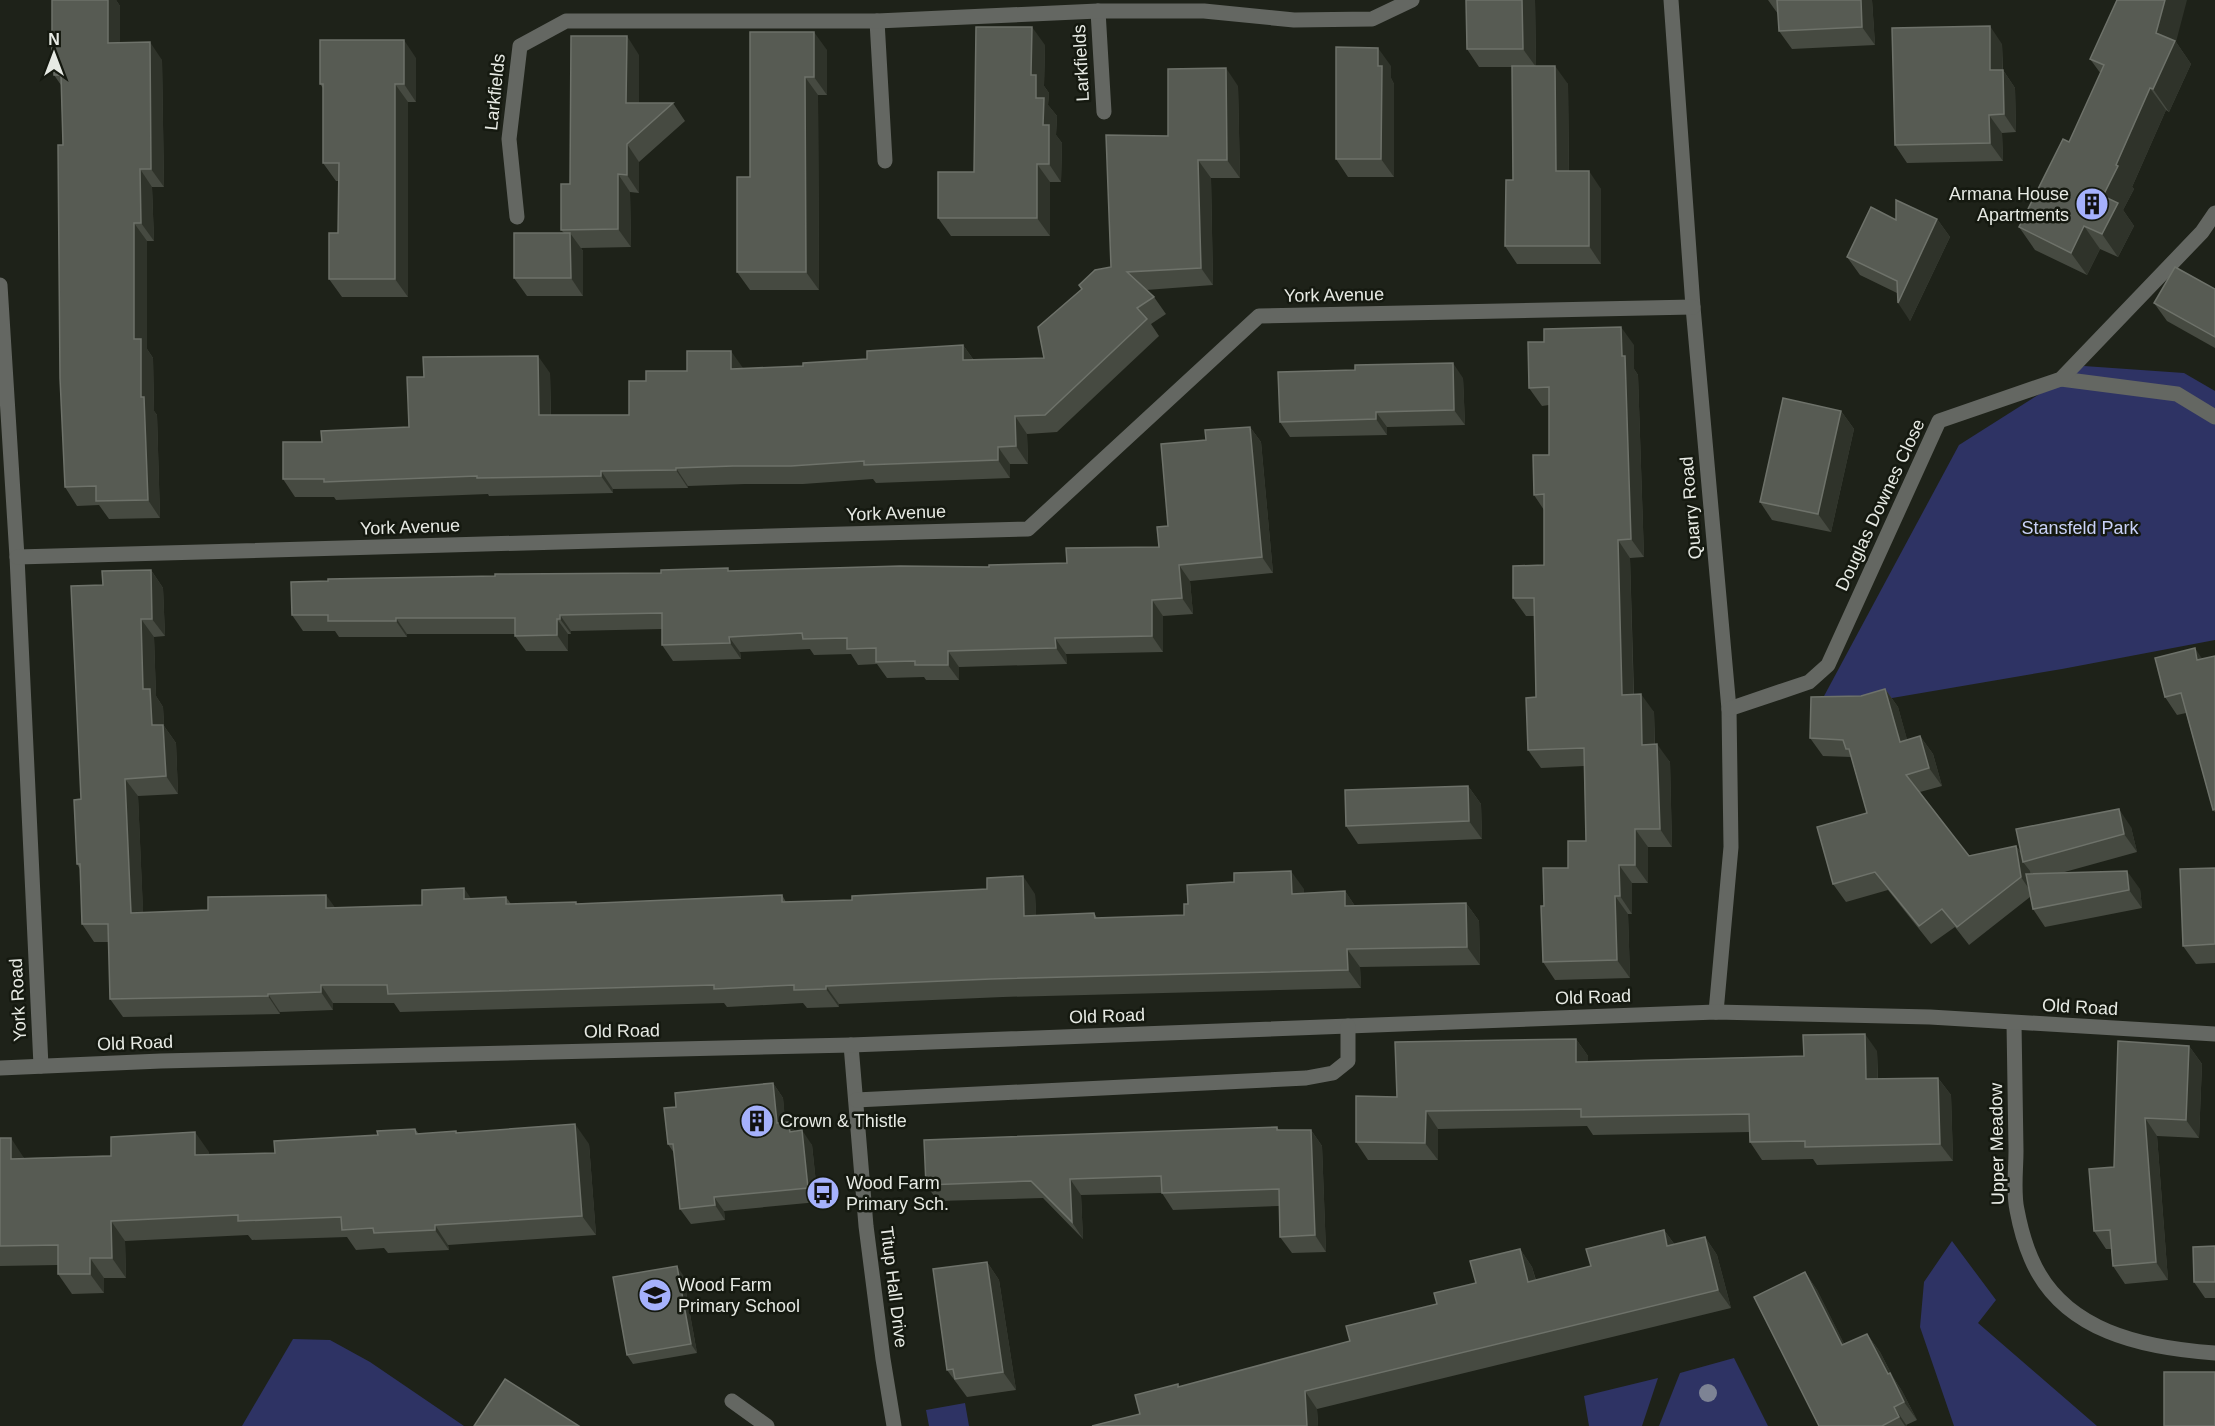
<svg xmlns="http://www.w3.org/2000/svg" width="2215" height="1426" viewBox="0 0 2215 1426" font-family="Arial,sans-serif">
<rect width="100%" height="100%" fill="#1e2219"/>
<g fill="#2e3364">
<path d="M2084,366l100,7 31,18v249l-153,29 -246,42 143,-266z"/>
<path d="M1952,1241l44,59 -18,23 119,103h-143l-34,-99 4,-45z"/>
<path d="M293,1339l37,1 40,22 94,64h-222z"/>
<path d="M1734,1358l34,68h-109l21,-53z"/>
<path d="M1658,1378l-16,48h-53l-5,-30z"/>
<path d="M965,1403l4,23h-40l-3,-16z"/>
</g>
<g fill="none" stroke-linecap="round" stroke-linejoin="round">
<g stroke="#646762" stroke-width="15">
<path d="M1671,0l22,307 36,402 2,138 -15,165"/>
<path d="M1098,11l6,101"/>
<path d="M877,21l8,140"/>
<path d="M517,217l-8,-78 11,-93 46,-25h311l221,-10h106l90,9 78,-1 40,-19"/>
<path d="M0,285l17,272 24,509"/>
<path d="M2061,379l116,15 38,23"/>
<path d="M17,557l1011,-28 231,-213 434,-9"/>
<path d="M1729,709l80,-27 19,-17 111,-244 122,-42 141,-147 13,-19"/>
<path d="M2014,1023c1,43 1,85 2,128 0,19 -3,41 1,59 3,16 8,34 14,48 31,74 113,90 184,95"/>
<path d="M851,1045l15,181 17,133 11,67"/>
<path d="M0,1068l161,-7 690,-16 865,-33 214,5 285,17"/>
<path d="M856,1100l450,-22 27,-5 15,-12v-35"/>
<path d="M732,1401l35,25"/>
</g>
</g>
<circle fill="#7d8394" cx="1708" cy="1393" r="9"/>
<g fill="#464a41">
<path d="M52,0h64l4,6v37l42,17 2,127h-12l2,54h-7v108l6,9 1,53 3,4 3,103 -51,1 -10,-14 -22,1 -12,-19 -2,-342 -2,-60 -7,-10v-9l-2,-3z"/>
<path d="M1466,0h69l1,66 32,18 1,87 32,18v75h-84l-12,-18 8,-66 -1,-113h-33l-12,-18z"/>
<path d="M1768,0h104l3,45 -83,4 -13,-18 -1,-17z"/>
<path d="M750,32l77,18v45h-9l1,195h-69l-13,-18 13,-95z"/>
<path d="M2176,42l15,22 -22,48 -3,-2 -34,77 2,2 -11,21 11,16 -16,31 -18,-8 -13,26 -52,-25 -16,-23 50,-85 32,-68 -11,-15z"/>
<path d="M2002,44l1,26 12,18 1,44 -14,1 1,28 -96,2 -12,-18z"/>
<path d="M1045,45l-1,41 5,7 -1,12 9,11 -1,19 6,8 -1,39h-11v54h-99l-13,-18 36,-46z"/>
<path d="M639,55v48h34l12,18 -46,41v31l-9,-1 1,55 -50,1 2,3v45h-56l-13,-18 50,-45 -3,-3 9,-46z"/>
<path d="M416,58v44h-8v195h-66l-13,-18 9,-46v-52h-2l-13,-18v-75l-3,-4z"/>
<path d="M1391,66v12l3,6v93h-46l-12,-18z"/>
<path d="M1238,86l2,92h-29l2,107 -67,5 8,7 12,17 -15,10 8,12 -102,96 -30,2 1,30h-18v14l-134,5 -3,-4 -70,5h-58l-57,2v2l-75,1v4l-124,3 -1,-2 -152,6 -2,-3h-39l-12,-18 39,-37 87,-15 15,-50 126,-4 1,42h78l17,-34 41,-10 116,-5 64,-7 96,-14 10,14 71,-1 38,-68 -3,-5 32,-18 57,-131z"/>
<path d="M1937,219l13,18 -40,84 -13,-28 -37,-18 -13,-18 49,-37z"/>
<path d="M2215,289v59l-48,-27 -13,-18z"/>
<path d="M1544,342l90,3v24l4,6 6,182 -14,1 4,136 20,18 1,33 15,17 2,85h-24v36h-16v31h-4l2,64 -75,2 -12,-18 1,-56 42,-65 -2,-75 -43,2 -13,-18 8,-53 -2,-81h-8l-13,-18 31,-33v-55l-10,-15 15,-40v-50l-7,1 -13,-18z"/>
<path d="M1463,378l2,47 -78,2v8l-97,2 -10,-15z"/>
<path d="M1841,411l13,18 -23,103 -59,-12 -12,-18z"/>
<path d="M1250,427l11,15 12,131 -83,8 3,33 -30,2v36l-97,2 1,10 -108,3v13h-33l-2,-3 -37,1 -10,-14 -19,1 -7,-11 -37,1 -4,-6 -70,3 1,7 -68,2 -11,-16v-16l-91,2v3h-3v17h-42l-11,-15v-2h-108v3h-68l-4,-6h-32l-11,-16 369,-42 68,-2 260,-4 78,-4 92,-16 47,-107z"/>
<path d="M151,570l12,18 2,48 -11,1 2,59 7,11 1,19 12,17 2,51 -40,2 5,117 279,-8 49,-6 35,-2 5,7h66l205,-9 4,7 249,-8 1,22 58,-3 3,5 87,-3 4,-11 116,-15v4l41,-2 10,15 111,-3 13,18 1,44 -120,2 1,21 -358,9 -164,7v3l-32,1 -4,-5 -76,4 -3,-4 -324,9 -6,-9h-61v7l-53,2v2l-157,3 -13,-18 -1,-57h-15l-12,-18 -2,-55 -3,-5 4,-65 22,-214z"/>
<path d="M2215,656v156l-2,-2 -27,-97 -9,2 -12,-18 37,-38z"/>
<path d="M1885,689l13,18 9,33 13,-4 13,18 9,32 -22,6 49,64 47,-10 6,8 109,-27 6,25 -76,21 79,16 2,19 -97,19 -12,-18 -3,-12 -61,48 -14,-18 -24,17 -43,-54 -42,12 -13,-18 34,-71 -16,-56 -28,-1 -13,-18 51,-42z"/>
<path d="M1468,786l13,18 1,35 -124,5 -12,-18z"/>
<path d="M2215,868v95l-19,1 -13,-18z"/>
<path d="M1576,1039l12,17v5l216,-5 73,-5 1,28 60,-1 13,17 2,66 -136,4 -4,-6 -51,1 -12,-18v-10l-157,3 -6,-9 -149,3v31h-70l-12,-18 41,-45z"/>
<path d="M2189,1046l13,18 -3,74 -42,-2 11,144 -43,4 -12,-18 -2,-17h-5l-12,-18 20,-64z"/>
<path d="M773,1083l10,15 2,24 27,23 6,57 -94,9 1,9 -34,4 -11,-15 -6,-56 -6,-9 8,-37z"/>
<path d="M1277,1127l2,3h32l11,16 4,106 -34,1 -12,-16 -1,-31 -106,4 -11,-17 -81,2 2,44 -40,-41 -105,3 -12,-16z"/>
<path d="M415,1129l4,5 37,-3 1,2 132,11 7,91 -148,10 1,5 -61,3 -4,-5 -28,2 -9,-13 -95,3 -4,-5 -123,6 1,37h-22v15l-32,1 -14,-20v-9l-58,1v-128l24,20 185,-6v3l66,-2z"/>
<path d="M1664,1230l11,15 30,-8 12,18 14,53 -414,101 1,17h-226l48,-12 38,-30 1,3 171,-46 87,-37 39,-21 44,-34 12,18 4,13 55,-14z"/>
<path d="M2215,1246v52h-10l-11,-16z"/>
<path d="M987,1262l12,18 17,110 -49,7 -20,-27z"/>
<path d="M1805,1272l12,18 27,54 23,-10 13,18 13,25 9,14 15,29 -11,5 1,1h-88z"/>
<path d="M683,1275l14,78 -64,11 -6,-9z"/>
</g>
<g fill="#2f332a">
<path d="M108,0h8l4,6v55l-12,-18z"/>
<path d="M1522,0h13l1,67 -13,-18z"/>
<path d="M1861,0h11l3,45 -13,-18z"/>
<path d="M2165,0h22l-11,42 15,22 -22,48 -16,-23 3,-56z"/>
<path d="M1990,26l12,18 1,44 -13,-18z"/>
<path d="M1032,27l13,18 -1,41 5,7 -1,12 9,11 -1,19 6,8 -1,39 -12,-18 -6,-39 -7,-27 -5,-23z"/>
<path d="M814,32l13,18v45l-13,-18z"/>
<path d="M627,36l12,19v66l-13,-18z"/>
<path d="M404,40l12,18v44l-12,-18z"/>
<path d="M150,42l12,18 2,127 -13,-18z"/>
<path d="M1378,48l13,18v12l3,6v93l-13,-18 -3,-93z"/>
<path d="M1555,66l13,18 1,105 -13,-18z"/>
<path d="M1226,68l12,18 2,92 -13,-18z"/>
<path d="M2003,70l12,18 1,44 -12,-18z"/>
<path d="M805,77l13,18 1,195 -13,-18z"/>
<path d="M395,84l13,18v195l-13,-18z"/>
<path d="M2150,88l16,22 -34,77 2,2 -11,21 11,16 -16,31 -16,-23 1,-38z"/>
<path d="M1989,115l13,18 1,28 -13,-18z"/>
<path d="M627,144l12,18v31l-12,-18z"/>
<path d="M1198,160l13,18 2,107 -12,-17z"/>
<path d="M1037,164l13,18v54l-13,-18z"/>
<path d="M140,169l12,18 2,54 -13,-18z"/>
<path d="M1589,171l12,18v75l-12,-18z"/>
<path d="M618,174l12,18 1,55 -13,-18z"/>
<path d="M1937,219l13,18 -40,84 -12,-18z"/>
<path d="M134,223l13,18v108l6,9 1,53 3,4 3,103 -12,-18 -7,-103 -7,-58z"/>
<path d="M2084,226l16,23 -13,26 -16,-22z"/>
<path d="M570,233l13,18v45l-12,-18z"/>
<path d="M1621,327l13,18v24l4,6 6,182 -13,-18z"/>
<path d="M963,345l12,17 -12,-2z"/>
<path d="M731,351l12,17 -12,1z"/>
<path d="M538,356l12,17 1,60 -12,-18z"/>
<path d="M1453,363l10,15 2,47 -11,-15z"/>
<path d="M1841,411l13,18 -23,103 -13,-18z"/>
<path d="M1376,412l11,15v8l-11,-16z"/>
<path d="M1015,416l12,18 1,30 -12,-18z"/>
<path d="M1250,427l11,15 12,131 -11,-16z"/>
<path d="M998,447l12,17v14l-12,-18z"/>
<path d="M676,468l12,18v2l-12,-18z"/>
<path d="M601,471l12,18v4l-12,-17z"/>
<path d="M1618,540l12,18 4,155 -12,-18z"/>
<path d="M1179,565l11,16 3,33 -11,-16z"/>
<path d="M151,570l12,18 2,48 -13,-17z"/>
<path d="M1152,600l11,16v36l-11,-16z"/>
<path d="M560,615l11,16v3l-11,-15z"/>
<path d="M396,618l11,16v3l-11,-16z"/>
<path d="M141,619l13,18 2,59 7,11 1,19 12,17 2,51 -12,-18 -23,-87z"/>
<path d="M557,619l11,15v17l-11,-16z"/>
<path d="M729,637l11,15 1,7 -11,-16z"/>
<path d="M1055,638l11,16 1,10 -11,-16z"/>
<path d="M2195,648l12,18 -10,-6z"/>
<path d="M948,651l11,16v13l-11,-15z"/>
<path d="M1885,689l13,18 15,53 -13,-18z"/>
<path d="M1641,694l13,18 1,51 -13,-18z"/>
<path d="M1920,736l13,18 9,32 -13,-18z"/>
<path d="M1657,744l13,18 2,85 -12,-18z"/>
<path d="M125,779l13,17 6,135 -13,-18z"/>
<path d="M1468,786l13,18 1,35 -13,-18z"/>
<path d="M2119,809l12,18 6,25 -13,-18z"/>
<path d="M1635,829l13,18v36l-13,-18z"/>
<path d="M2016,846l10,15 -3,1 7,9 3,24 -12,-18z"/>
<path d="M1619,865l13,18v31l-12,-18z"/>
<path d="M1291,871l13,18v23l-12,-18z"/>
<path d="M2127,871l13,18 2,19 -13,-18z"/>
<path d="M1023,876l12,18 2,40 -13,-18z"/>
<path d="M464,888l12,18 -12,-7z"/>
<path d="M1345,891l12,18 -12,-3z"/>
<path d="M326,895l13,18 -13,-5z"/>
<path d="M1615,896l13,18 2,64 -13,-18z"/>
<path d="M1466,903l13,18 1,44 -13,-18z"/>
<path d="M1347,949l13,18 1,21 -13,-18z"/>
<path d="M321,985l12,18v7l-12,-18z"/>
<path d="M826,986l13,18v3l-13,-18z"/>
<path d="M268,994l12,18v2l-12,-18z"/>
<path d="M1865,1034l12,17 1,46 -12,-18z"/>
<path d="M1576,1039l12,17v23l-12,-17z"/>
<path d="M2189,1046l13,18 -3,74 -13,-18z"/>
<path d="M1938,1078l13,17 2,66 -13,-17z"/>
<path d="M773,1083l10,15 4,40 -10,-15z"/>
<path d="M1426,1111l12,18v31l-13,-17z"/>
<path d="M2145,1118l12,18 11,144 -12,-18z"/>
<path d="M788,1122l11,14 -9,-4z"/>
<path d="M575,1124l14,20 7,91 -14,-19z"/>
<path d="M802,1130l10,15 6,57 -10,-14z"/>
<path d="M1311,1130l11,16 4,106 -11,-17z"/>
<path d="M195,1132l14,20v23l-14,-20z"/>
<path d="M11,1138l13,20 1,20 -14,-19z"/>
<path d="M1070,1179l11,16 2,44 -11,-17z"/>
<path d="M714,1197l10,14 1,9 -10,-15z"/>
<path d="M111,1221l14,20 1,37 -14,-20z"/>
<path d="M435,1225l13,20 1,5 -14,-20z"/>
<path d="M1664,1230l13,18 -10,-2z"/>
<path d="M1705,1237l12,18 14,53 -13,-18z"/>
<path d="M1520,1249l12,18 9,33 -13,-18z"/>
<path d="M90,1258l14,20v15l-14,-19z"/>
<path d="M987,1262l12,18 17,110 -13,-18z"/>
<path d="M677,1266l6,9 14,78 -6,-9z"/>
<path d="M1805,1272l12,18 37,73 -12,-18z"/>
<path d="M1867,1334l13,18 13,25 9,14 15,29 -13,-18 -16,-28z"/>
<path d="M1305,1391l12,18 1,17h-11z"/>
<path d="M1894,1407l13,19h-2l-6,-9z"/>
</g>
<g fill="#575b53" stroke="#6e726a" stroke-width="1.5">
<path d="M52,0h56v43l42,-1 1,127h-11l1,54h-7v116h7v58h3l4,103 -52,1v-15l-31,1 -5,-109 -2,-233h5l-2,-70h-7v-12h-2z"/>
<path d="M1466,0h56l1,49h-56z"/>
<path d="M1777,0h84l1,27 -83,4z"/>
<path d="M2117,0h48l-9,33 19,8 -22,48 -3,-1 -34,77 2,1 -15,30 15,7 -16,31 -18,-8 -13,27 -52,-26 44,-88 6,3 35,-77 -14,-6z"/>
<path d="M1990,26v44h13l1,44 -15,1 1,28 -95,2 -3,-117z"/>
<path d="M976,27h56l-1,48h5v23h8l-1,27h6v39h-12v54h-99v-46h36z"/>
<path d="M750,32h64v45h-9l1,195h-69v-95h13z"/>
<path d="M571,36h56l-1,67h47l-46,41v31l-9,-1v55l-57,1v-46h9z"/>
<path d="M320,40h84v44h-9v195h-66v-46h9l1,-70h-16v-79h-3z"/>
<path d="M1336,47l42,1v18h4l-1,93h-45z"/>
<path d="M1512,66h43l1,105h33v75h-84l1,-66h7z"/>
<path d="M1226,68l1,92h-29l3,108 -74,4 27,25 -17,11 10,11 -102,96 -30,1 1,30 -18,1v13l-134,5v-4l-73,5h-58l-57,2v2l-75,1v5l-124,2v-2l-153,6v-3h-41v-37h39l-1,-11 88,-4 -2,-50h17l-1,-20 115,-1 1,59h90v-34h17v-10h41v-20h44v18l72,-3v-3l64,-4v-8l96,-6v15l81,-2 -6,-31 44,-38 -3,-4 16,-15 16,-3 -5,-132 62,1v-67z"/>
<path d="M1896,200l41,19 -39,84 -1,-22 -50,-24 24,-50 25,13z"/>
<path d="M514,233h56l1,45h-57z"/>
<path d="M2175,267l40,22v48l-61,-34z"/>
<path d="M1621,327l1,29h3l6,183 -13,1 4,155 19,-1 1,51 15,-1 3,85h-25v36h-16l1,31h-5l2,64 -74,2 -2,-56h3l-1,-38h25v-27h18l-2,-93 -56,2 -2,-52 10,-1 -2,-99h-21v-32l31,-1v-71l-10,1 -1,-40h16v-68l-20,1 -1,-46h16v-13z"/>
<path d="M1453,363l1,47 -78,2v7l-96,3 -2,-50 77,-2v-5z"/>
<path d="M1783,398l58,13 -23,103 -58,-12z"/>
<path d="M1250,427l12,130 -83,8 3,33 -30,2v36l-97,2 1,10 -108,3v14h-33v-4l-39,1v-14l-29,1v-11l-44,1 -1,-6 -73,4 1,6 -68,2v-32l-102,2v4h-3v16l-42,1v-18h-119v3h-68v-6h-36l-1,-33 37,-1v-2l167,-3v-2l166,-1v-3l67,-2v3l172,-5 89,1v-2l78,-2 -1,-15 93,-1 -2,-20 11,-1 -7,-82 45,-4 -1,-10z"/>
<path d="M151,570l1,49h-11l2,70h7l2,36h11l3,51 -41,3 6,134 77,-3v-13l118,-2v13l96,-3v-15l42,-2v11l42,-2v7l70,-2v2l206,-9v7l70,-2v-4l135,-7v-11l36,-2 1,40 70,-3 1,5 89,-3v-11h4l-1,-19 47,-3v-9l57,-2 1,23 53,-3v15l121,-3 1,44 -120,2 1,21 -357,9 -165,7v3l-32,1v-5l-80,4v-4l-326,9 -1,-9h-66v7l-53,2v2l-158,3 -2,-75h-26l-2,-60h-3l-3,-64 7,-1 -10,-213 32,-1 -1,-14z"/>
<path d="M2195,648l2,12 18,-4v153l-2,1 -32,-117 -16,4 -10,-39z"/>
<path d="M1885,689l15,53 20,-6 9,32 -23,7 63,81 47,-10 5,31 -64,50 -15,-18 -23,17 -44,-54 -42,12 -16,-57 50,-14 -18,-64h-3l-3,-9 -33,-2 1,-41 50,-1z"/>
<path d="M1468,786l1,35 -123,5 -1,-36z"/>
<path d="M2119,809l5,25 -101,28 -7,-33z"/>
<path d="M2215,868v76l-32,2 -3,-77z"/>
<path d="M2127,871l2,19 -96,19 -7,-35z"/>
<path d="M1865,1034l1,45 72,-1 2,66 -135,3v-6l-55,1 -1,-28 -168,3v-8l-155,2 -1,32 -69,-1v-46l41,1 -2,-55 181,-3v23l45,-1 183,-5 -1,-21z"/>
<path d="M2118,1041l71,5 -3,74 -41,-2 11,144 -43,4 -3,-36 -16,1 -5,-62 25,-2z"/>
<path d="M773,1083l4,40 11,-1 2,10 12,-2 6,58 -94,9 1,8 -35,4 -7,-65h-5l-4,-36 12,-1 -1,-14z"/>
<path d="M575,1124l7,92 -147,9v5l-61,3 -1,-5 -31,2 -1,-13 -103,4v-6l-127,6 1,37h-22v16h-32v-29l-58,1v-108h11v21l100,-3v-19l84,-5v23l80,-2 -1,-12 104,-6 -1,-4 38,-2 1,5 40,-3v2z"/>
<path d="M1277,1127v3h34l4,105 -35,2 -1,-48 -117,4 -1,-17 -91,3 2,43 -41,-41 -105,4 -2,-45z"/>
<path d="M1664,1230l3,16 38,-9 13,53 -413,101 2,35h-215l48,-12 -5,-19 43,-11v3l172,-46 -4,-15 91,-22 -3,-11 42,-10 -6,-22 50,-12 8,33 63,-16 -5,-17z"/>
<path d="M2215,1246v36h-21l-1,-35z"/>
<path d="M987,1262l16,110 -48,7 -2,-10 -6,1 -14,-101z"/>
<path d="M677,1266l14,78 -64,11 -14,-78z"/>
<path d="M1805,1272l37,73 25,-11 21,40 2,-1 14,29 -10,5 5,10 -17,9h-63l-65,-129z"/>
<rect x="2164" y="1372" width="51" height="54"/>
<path d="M505,1379l74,47h-105z"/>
</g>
<defs>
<g id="building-disc" transform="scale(1.725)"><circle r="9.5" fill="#a5b1fc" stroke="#151910"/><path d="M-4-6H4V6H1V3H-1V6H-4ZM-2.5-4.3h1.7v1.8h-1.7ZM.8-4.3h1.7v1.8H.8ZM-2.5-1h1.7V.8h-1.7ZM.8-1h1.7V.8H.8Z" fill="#111"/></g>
<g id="bus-disc" transform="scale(1.725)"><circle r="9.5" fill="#a5b1fc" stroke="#151910"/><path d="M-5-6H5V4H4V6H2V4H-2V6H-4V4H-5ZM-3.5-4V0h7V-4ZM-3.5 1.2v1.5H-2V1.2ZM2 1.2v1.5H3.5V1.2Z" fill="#111"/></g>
<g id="school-disc" transform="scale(1.725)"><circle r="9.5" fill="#a5b1fc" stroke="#151910"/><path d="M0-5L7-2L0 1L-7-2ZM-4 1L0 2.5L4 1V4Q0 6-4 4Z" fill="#111"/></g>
</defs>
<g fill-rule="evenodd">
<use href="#building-disc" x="2092" y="204"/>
<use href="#building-disc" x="757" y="1121"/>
<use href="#bus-disc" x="823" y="1193"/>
<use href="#school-disc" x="655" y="1295"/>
</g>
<g text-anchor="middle" stroke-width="5" stroke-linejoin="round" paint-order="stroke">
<g font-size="18" fill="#e7eae4" stroke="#151910">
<text transform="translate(1081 63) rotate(-93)" y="6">Larkfields</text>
<text transform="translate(495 92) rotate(-84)" y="6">Larkfields</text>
<text transform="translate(1334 295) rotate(-1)" y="6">York Avenue</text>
<text transform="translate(1880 505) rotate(-65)" y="6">Douglas Downes Close</text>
<text transform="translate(1691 508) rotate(-95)" y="6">Quarry Road</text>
<text transform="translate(896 513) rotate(-2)" y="6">York Avenue</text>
<text transform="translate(410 527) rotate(-2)" y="6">York Avenue</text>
<text transform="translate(1593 997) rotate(-2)" y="6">Old Road</text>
<text transform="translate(18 1000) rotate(-93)" y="6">York Road</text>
<text transform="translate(2080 1007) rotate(3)" y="6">Old Road</text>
<text transform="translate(1107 1016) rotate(-2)" y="6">Old Road</text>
<text transform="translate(622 1031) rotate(-1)" y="6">Old Road</text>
<text transform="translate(135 1043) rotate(-2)" y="6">Old Road</text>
<text transform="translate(1997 1144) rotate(-91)" y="6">Upper Meadow</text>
<text transform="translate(894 1287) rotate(83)" y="6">Titup Hall Drive</text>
</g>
<g font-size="18" fill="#e7eae4" stroke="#151910" text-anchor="start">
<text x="2069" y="200" text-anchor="end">Armana House<tspan x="2069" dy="21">Apartments</tspan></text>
<text x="780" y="1127">Crown &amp; Thistle</text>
<text x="846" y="1189">Wood Farm<tspan x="846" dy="21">Primary Sch.</tspan></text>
<text x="678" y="1291">Wood Farm<tspan x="678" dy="21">Primary School</tspan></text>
</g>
<g font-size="18" fill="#cad2f8" stroke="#151910">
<text x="2080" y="534">Stansfeld Park</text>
</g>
</g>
<g transform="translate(54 54)" stroke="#151910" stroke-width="4.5" paint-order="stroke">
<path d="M0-4.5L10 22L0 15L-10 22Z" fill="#e7eae4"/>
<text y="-9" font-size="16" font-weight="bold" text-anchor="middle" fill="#e7eae4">N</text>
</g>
</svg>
